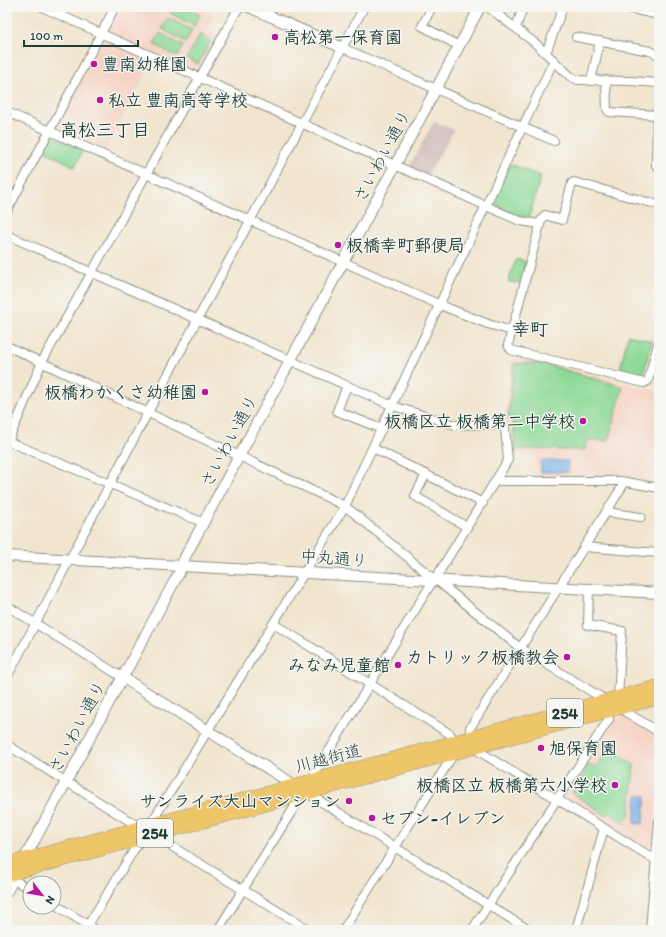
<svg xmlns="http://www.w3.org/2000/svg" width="666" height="937" viewBox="0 0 666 937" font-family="Itim,'Klee One',sans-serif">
<rect width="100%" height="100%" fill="#f6f6f2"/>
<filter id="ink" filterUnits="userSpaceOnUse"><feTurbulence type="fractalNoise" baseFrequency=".025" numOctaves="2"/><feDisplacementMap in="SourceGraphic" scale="8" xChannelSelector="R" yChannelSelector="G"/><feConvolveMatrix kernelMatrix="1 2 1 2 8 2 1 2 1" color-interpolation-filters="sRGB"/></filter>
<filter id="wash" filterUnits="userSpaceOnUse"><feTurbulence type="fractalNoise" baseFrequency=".012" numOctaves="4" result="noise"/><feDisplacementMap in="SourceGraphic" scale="16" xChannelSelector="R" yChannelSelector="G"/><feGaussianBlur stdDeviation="0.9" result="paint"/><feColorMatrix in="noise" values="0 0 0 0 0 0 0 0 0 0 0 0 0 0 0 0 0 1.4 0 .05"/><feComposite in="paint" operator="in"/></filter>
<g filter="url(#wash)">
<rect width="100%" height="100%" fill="#f2e5cf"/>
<g fill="#f6d2c3">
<path d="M120,7h85l11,8 -9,15 11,6 -20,36 -41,-19 -53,99 -50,-23z"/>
<path d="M527,358l132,34v92l-36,-9 -86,1 -2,-19 -22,-1 -2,-34 -7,-2 8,-61z"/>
<path d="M624,716l35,22v35l-6,75 -5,3 -84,-52v-3l51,-77z"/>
</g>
<path fill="#d1bfbd" d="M434,121l20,9 -27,46 -18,-9z"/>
<g fill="#8dd997" stroke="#568b66">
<path d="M173,7h12l15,8 -6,11 -24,-13z"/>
<path d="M168,18l24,12 -6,12 -24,-13z"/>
<path d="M160,33l23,13 -6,11 -23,-13z"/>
<path d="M200,34l11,7 -13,23 -11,-6z"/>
<path d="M51,135l32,15 -8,17 -32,-17z"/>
<path d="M510,164l31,12 -12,42 -11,-2 -25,-12z"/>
<path d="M516,259l10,3 -6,21 -12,-1z"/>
<path d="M628,335l24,6 -9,34 -23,-6z"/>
<path d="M527,363l21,2 75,22 -15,54 -18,-1 -5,4v6l-70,-1 -2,-29 -5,-2 6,-54z"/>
<path d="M610,749l24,16 -4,48 -6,10 -14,-10 -4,2 -34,-22 17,-28 7,2z"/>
</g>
<g fill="#7ab2ea" stroke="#4c788f">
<rect x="541" y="461" width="27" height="11"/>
<path d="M637,795l9,1 -3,28 -9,-1z"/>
</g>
</g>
<g filter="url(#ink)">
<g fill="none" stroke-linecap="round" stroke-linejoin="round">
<g stroke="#889182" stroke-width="10">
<g id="minor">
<path d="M42,7l478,214 20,3"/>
<path d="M432,7l-10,19 37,20"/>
<path d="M488,7l47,36 36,34 7,3 52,1 29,2"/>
<path d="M623,7l36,8"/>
<path d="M516,28l7,-21"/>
<path d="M576,37l74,14 9,4"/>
<path d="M343,48l211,93"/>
<path d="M546,53l17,-46"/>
<path d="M606,80l1,29 2,3 48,3 -1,50 3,3"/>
<path d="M591,81l9,-40"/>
<path d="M7,112l433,193 48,19 24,7"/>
<path d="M659,205l-85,-23 -2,1 -10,37 -17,-5 -4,6 -33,124 3,5 133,33 4,-2 11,-41"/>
<path d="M7,211l108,-204"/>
<path d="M7,235l386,171 62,19 45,-1 5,4 3,32 -73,119 85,69 87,53"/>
<path d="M7,346l338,160 89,73 -124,203"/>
<path d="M347,386l-10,25 45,18"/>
<path d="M7,441l197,82"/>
<path d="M7,444l35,-82 197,-355"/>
<path d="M373,448l110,55"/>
<path d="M426,474l-11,22 52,31"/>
<path d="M496,481h125l38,7"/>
<path d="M625,482l-155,246 2,19 187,115"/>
<path d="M606,512l35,5"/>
<path d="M584,547l75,6"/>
<path d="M589,588l-1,37 34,6 -4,67"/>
<path d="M7,606l115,71"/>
<path d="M274,624l176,110 5,8v10l-112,178"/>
<path d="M7,677l357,-670"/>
<path d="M619,708l40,24"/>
<path d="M7,745l134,83 1,9 -57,93"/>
<path d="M307,793l222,137"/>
<path d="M150,825l195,-319 209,-446"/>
<path d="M153,835l156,95"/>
<path d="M13,879l17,11"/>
<path d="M54,904l42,26"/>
<path d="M218,930l77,-124 -1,-10 3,-2"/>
<path d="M472,930l137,-211 -1,-8"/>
<path d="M576,930l28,-102"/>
<path d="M650,930l9,-109"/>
</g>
</g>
<g stroke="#889182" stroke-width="12">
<g id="tertiary">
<path d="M249,7l94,41"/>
<path d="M7,8v-1"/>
<path d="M7,556l652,37"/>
<path d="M122,677l177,111"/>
<path d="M7,891l172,-318 6,-16 295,-550"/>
</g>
</g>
<g stroke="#889182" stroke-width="14">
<g id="trunk">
<path d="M7,864l652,-178"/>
<path d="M7,875l612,-167 40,-10"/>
</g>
</g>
<use href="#minor" stroke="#fff" stroke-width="8"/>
<use href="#tertiary" stroke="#fff" stroke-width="10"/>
<use href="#trunk" stroke="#eec569" stroke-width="13"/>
</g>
</g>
<g fill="#b5179e" stroke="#f6f6f2" stroke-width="1.5">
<circle cx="275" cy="37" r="4"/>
<circle cx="94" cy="64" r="4"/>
<circle cx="100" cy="100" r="4"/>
<circle cx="338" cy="245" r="4"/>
<circle cx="205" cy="392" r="4"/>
<circle cx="583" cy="421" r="4"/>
<circle cx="567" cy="657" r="4"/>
<circle cx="398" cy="665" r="4"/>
<circle cx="541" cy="748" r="4"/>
<circle cx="615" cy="785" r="4"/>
<circle cx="349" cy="801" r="4"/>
<circle cx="372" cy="818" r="4"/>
</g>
<g text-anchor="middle" stroke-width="3" stroke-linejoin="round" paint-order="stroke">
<g fill="#f6f6f2" stroke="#60746d" stroke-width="1">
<rect x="547" y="699" width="36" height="28" rx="3"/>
<rect x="137" y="819" width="36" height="28" rx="3"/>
</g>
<g font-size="16" font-weight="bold" fill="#1f3d34">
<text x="565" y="719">254</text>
<text x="155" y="839">254</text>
</g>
<g font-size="17" font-weight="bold" fill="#1f3d34" stroke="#f6f6f2" text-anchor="start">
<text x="283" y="43">高松第一保育園</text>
<text x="102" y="70">豊南幼稚園</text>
<text x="108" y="106">私立 豊南高等学校</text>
<text x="346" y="251">板橋幸町郵便局</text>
<text x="197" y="398" text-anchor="end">板橋わかくさ幼稚園</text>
<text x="575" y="427" text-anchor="end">板橋区立 板橋第二中学校</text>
<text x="559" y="663" text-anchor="end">カトリック板橋教会</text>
<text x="390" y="671" text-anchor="end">みなみ児童館</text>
<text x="549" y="754">旭保育園</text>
<text x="607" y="791" text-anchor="end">板橋区立 板橋第六小学校</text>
<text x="341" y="807" text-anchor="end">サンライズ大山マンション</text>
<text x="380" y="824">セブン-イレブン</text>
</g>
<g font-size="17" fill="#1f3d34" stroke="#f6f6f2">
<text transform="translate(382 156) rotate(-62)" y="6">さいわい通り</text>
<text transform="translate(229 441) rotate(-62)" y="6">さいわい通り</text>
<text transform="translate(334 558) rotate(4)" y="6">中丸通り</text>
<text transform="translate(77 727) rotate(-62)" y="6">さいわい通り</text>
<text transform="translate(328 758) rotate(-15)" y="6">川越街道</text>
</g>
<g font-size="18" font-weight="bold" fill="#1f3d34" stroke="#f6f6f2">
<text x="105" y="136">高松三丁目</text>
<text x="530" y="335">幸町</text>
</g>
</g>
<rect width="666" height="937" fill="none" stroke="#f6f6f2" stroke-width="24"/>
<g transform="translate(42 895) rotate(121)"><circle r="19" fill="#f6f6f2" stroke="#a0aca6"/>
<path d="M0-3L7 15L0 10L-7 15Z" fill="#b5179e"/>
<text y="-6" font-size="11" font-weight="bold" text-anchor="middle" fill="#1f3d34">N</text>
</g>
<path d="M24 40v6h114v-6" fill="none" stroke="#1f3d34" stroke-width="2"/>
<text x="30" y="40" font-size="12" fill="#1f3d34" stroke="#f6f6f2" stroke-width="3" paint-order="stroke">100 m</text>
</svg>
